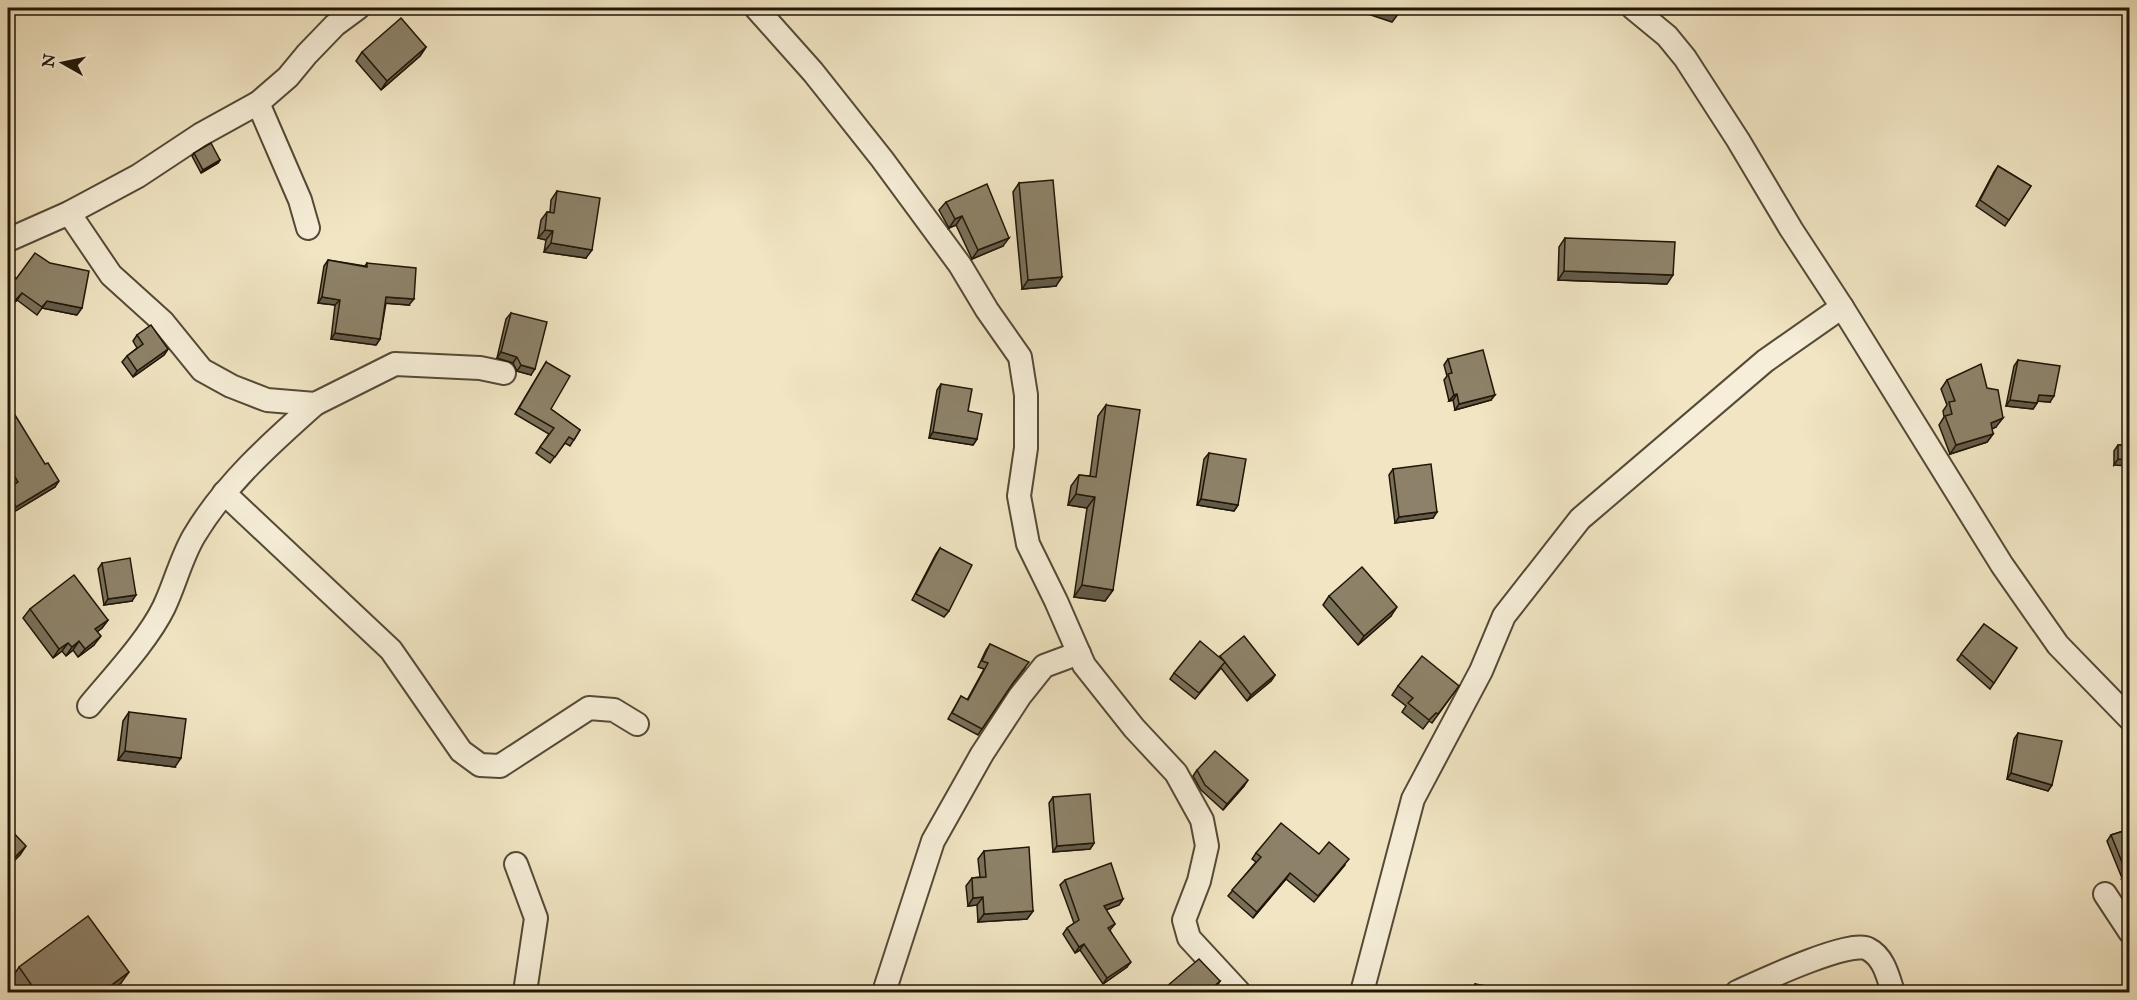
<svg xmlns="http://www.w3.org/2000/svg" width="2137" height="1000" viewBox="0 0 2137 1000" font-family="'IM FELL Great Primer',serif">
<rect width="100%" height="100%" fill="#f1e5c3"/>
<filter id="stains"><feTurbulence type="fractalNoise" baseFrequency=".00333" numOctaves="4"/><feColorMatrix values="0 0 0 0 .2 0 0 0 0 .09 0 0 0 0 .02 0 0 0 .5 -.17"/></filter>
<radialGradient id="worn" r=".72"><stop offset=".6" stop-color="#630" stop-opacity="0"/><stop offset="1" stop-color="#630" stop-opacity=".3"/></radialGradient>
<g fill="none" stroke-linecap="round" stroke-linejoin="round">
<g stroke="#544a36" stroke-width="26">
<g id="minor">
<path d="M756,8l57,64 69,87 78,106 27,45 33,47 6,38v53l-7,48 9,48 28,57 28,64 50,63 42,45 26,47 5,26 -8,35 -15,39 5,18 50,54"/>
<path d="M1633,8l34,28 18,22 53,82 53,89 51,78 160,258 56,80 72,74"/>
<path d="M258,103l42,97 8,28"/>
<path d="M69,213l42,62 52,47 39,48 29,16 36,14 48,4 80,-40 85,4 24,5"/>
<path d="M8,240l61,-27 69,-37 62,-41 58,-32 30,-26 19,-23 28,-29 23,-17"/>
<path d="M224,493l167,157 70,101 19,14 20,1 89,-58 25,2 23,14"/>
<path d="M89,706c24,-29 59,-66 75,-99 11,-23 17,-49 30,-71 31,-52 76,-92 121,-132"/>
<path d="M516,864l20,54 -11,74"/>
<path d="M2105,894l25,38"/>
<path d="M884,992l49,-151 49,-87 38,-58 24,-30 35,-13"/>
<path d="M1362,992l51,-193 68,-128 23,-55 76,-97 185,-158 77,-54"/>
<path d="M1737,992c22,-10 113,-53 131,-43 16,8 20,28 25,43"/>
</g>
</g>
<use href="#minor" stroke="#f6eed8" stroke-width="22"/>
</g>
<g fill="#79705a" stroke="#201607" stroke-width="1.5">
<path d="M426,47l-6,9 -39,34 -25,-29 6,-9z"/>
<path d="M194,153l26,7 -2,3 -17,10 -9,-17z"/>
<path d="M1998,166l33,20 -26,40 -29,-20 18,-34z"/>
<path d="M1019,183l37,103 -34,3 -9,-97z"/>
<path d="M557,191l29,67 -42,-6 2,-12 -8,-2 3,-18 6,-8h3l1,-12z"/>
<path d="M946,202l57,44 -31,13 -16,-34 -7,3 -10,-18z"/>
<path d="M1565,238l102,46 -109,-4 1,-33z"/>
<path d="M328,260l37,6 2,-3 42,42 -23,-2 -6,36 -4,6 -45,-6 4,-34 -17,-2 6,-37z"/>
<path d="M8,268l8,11 61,36 -35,-7 -5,7 -20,-15 -9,10z"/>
<path d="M511,313l20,62 -14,-4 -4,-8 -16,-5 9,-39z"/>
<path d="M137,335l31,14 -4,6 -31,22 -11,-15 5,-6 10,-8 -4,-7z"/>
<path d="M1448,359l43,41 -36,10 -2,-10 -4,1 -5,-21 3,-4 -3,-11z"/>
<path d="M2018,360l32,42 -12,-1 -5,8 -27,-3 8,-40z"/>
<path d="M546,362l5,47 29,21 -10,16 -5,-3 -15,20 -14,-10 13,-19 -34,-20z"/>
<path d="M1947,380l49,47 -4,2 1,5 -6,8 -37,12 -11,-29 5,-8 -1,-6 4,-6 -6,-16z"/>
<path d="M941,384l36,55 -4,6 -44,-7 8,-48z"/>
<path d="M1106,405l7,185 -8,11 -31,-4 13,-89 -19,-3 3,-19 8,-11 11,1 8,-60z"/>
<path d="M8,419l37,45 10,23 -43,26 -4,-8v-17l4,-3 -4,-8z"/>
<path d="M2118,445h12l-16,20v-14z"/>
<path d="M1209,453l29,52 -4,6 -37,-6 7,-46z"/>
<path d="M1393,469l40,49 -38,5 -6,-48z"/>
<path d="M940,548l9,63 -5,6 -32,-17 24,-46z"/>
<path d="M102,563l30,38 -28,4 -6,-36z"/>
<path d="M2130,586v29l-7,-2z"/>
<path d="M1329,596l62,20 -33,29 -35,-40z"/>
<path d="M30,609l78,11 -6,8 -5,4 -3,13 -16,12 -5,-7 -7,6 -4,-5 -9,7 -30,-40z"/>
<path d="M1984,624l33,24 -27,41 -33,-29z"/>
<path d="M990,644l35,24 -15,19 -32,48 -30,-16 13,-23 6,4 17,-31 -6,-2 8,-17z"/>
<path d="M1220,656l55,19 -4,6 -24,20 -26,-33 -26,31 -25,-20 4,-6 45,-16z"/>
<path d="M1398,686h61l-27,37 -3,-2 -6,8 -21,-17 4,-6 -14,-11z"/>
<path d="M129,712l46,55 -57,-7 5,-39z"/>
<path d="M2018,733l34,52 -4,6 -41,-12 7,-40z"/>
<path d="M1197,770l47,16 -21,24 -22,-20 -8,-14z"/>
<path d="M1053,797l41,46 -4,6 -37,3 -4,-49z"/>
<path d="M2130,829v45l-8,4 -15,-37 4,-6z"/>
<path d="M984,851l49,60 -6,8 -49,3 -1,-17 -9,1 -2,-20 6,-8 8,-1 -2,-18z"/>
<path d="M1256,853l63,1 26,11 -31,37 -28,-23 -33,39 -25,-22 28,-34 -4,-3z"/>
<path d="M1065,880l58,19 -4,6 -13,5 9,14 -5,6 17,37 -24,17 -23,-34 -5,3 -12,-19 4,-6 7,-5 -14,-38z"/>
<path d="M19,967l102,16 -12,10h-88l-10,-14z"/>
<path d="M1220,981l-4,6 -7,6h-46l3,-6z"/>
<path d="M1475,984l23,9h-28l1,-3z"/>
</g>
<g fill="#635b4a" stroke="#201607" stroke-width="1.5">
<path d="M1350,8h32l17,5 -7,9z"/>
<path d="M426,47l-6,9 -39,34 6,-9z"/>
<path d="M220,160l-2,3 -17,10 2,-3z"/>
<path d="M962,216l-6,9 -7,3 6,-9z"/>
<path d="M545,230l8,1 -7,9 -8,-2z"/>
<path d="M1009,238l-6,8 -31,13 6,-9z"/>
<path d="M551,243l41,7 -6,8 -42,-6z"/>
<path d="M1564,271l109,4 -6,9 -109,-4z"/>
<path d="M1062,277l-6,9 -34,3 6,-9z"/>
<path d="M22,293l-5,7 -9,10v-2z"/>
<path d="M322,297l18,3 -5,5 -17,-2z"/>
<path d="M386,297l28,2 -5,6 -27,-2z"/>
<path d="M47,301l35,7 -5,7 -35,-7z"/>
<path d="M335,333l45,6 -4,6 -45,-6z"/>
<path d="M168,349l-4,6 -31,22 4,-6z"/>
<path d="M501,352l16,5 -4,6 -16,-5z"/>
<path d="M521,365l14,4 -4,6 -14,-4z"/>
<path d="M1457,394l-4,6 -4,1 5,-6z"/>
<path d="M1495,395l-4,5 -36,10 4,-6z"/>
<path d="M2039,395l15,1 -4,6 -15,-1z"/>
<path d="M2010,400l27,3 -4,6 -27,-3z"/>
<path d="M2003,418l-7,9 -11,5 6,-9z"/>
<path d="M933,432l44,7 -4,6 -44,-7z"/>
<path d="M1993,434l-6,8 -37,12 6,-9z"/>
<path d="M2118,459l12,1v6l-16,-1z"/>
<path d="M59,481l-4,6 -43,26 4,-6z"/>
<path d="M1076,494l19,3 -8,11 -19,-3z"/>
<path d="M1201,499l37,6 -4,6 -37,-6z"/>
<path d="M1437,512l-4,6 -38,5 4,-6z"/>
<path d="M1082,585l31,5 -8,11 -31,-4z"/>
<path d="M136,595l-4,6 -28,4 4,-6z"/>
<path d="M1397,607l-6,9 -33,29 6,-9z"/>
<path d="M2127,607l3,1v7l-7,-2z"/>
<path d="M108,620l-6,8 -13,10 6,-9z"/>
<path d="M101,636l-7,9 -16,12 7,-8z"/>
<path d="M79,641l-6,9 -7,6 6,-9z"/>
<path d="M68,643l-6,8 -9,7 6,-9z"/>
<path d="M1275,675l-4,6 -24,20 4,-6z"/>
<path d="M125,751l56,7 -6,9 -57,-7z"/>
<path d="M2011,773l41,12 -4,6 -41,-12z"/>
<path d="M1248,780l-4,6 -21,24 4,-6z"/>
<path d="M1094,843l-4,6 -37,3 4,-6z"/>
<path d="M26,846l-6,9 -12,12v-3z"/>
<path d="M2130,870v4l-8,4 4,-6z"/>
<path d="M1290,873l-4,6 -33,39 4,-6z"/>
<path d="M983,897l-6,8 -9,1 5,-8z"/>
<path d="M1123,899l-4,6 -19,7 4,-6z"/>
<path d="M1033,911l-6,8 -49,3 6,-8z"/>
<path d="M1084,944l-4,6 -5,3 4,-6z"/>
<path d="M1131,962l-4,5 -24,17 4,-6z"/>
<path d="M129,972l-8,11 -12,10h-8z"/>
<path d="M1220,981l-4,6 -7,6h-2z"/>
</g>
<g fill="#8d8269" stroke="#201607" stroke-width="1.5">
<path d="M1382,8h19l-2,5z"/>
<path d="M401,18l25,29 -39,34 -25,-29z"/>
<path d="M211,143l9,17 -17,10 -9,-17z"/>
<path d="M1998,166l33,20 -22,34 -29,-20z"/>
<path d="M1053,180l9,97 -34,3 -9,-97z"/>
<path d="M987,184l22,54 -31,12 -16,-34 -7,3 -9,-17z"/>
<path d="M557,191l43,7 -8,52 -41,-7 2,-12 -8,-1 2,-18 7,1z"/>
<path d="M1565,238l110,4 -2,33 -109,-4z"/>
<path d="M35,253l15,10 39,8 -7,37 -35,-7 -5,6 -20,-14 -14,15v-40l8,11z"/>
<path d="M328,260l39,7v-4l49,5 -2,31 -28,-2 -6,42 -45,-6 5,-33 -18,-3z"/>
<path d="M511,313l36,9 -12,47 -14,-4 -4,-8 -16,-5z"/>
<path d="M151,325l17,24 -31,22 -10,-15 16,-12 -6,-9z"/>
<path d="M1483,350l12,45 -36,9 -2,-10 -3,1 -6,-21 4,-1 -4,-14z"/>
<path d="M2018,360l42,6 -6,30 -15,-1 -2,8 -27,-3z"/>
<path d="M546,362l24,14 -19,33 29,21 -6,10 -5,-3 -14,20 -15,-10 14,-19 -35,-20z"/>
<path d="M1981,364l6,24 11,2 5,28 -12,5 2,11 -37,11 -11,-29 7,-2 -3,-12 6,-1 -8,-21z"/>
<path d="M941,384l31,5 -4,22 14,3 -5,25 -44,-7z"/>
<path d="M1106,405l34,5 -27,180 -31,-5 13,-88 -19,-3 3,-19 17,2z"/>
<path d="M15,415l30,49 3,-1 11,18 -43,26 -8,-15v-4l10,-6 -10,-17v-46z"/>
<path d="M2118,445h12v15l-12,-1z"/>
<path d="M1209,453l37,6 -8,46 -37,-6z"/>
<path d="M1431,464l6,48 -38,5 -6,-48z"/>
<path d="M940,548l32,17 -23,46 -33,-17z"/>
<path d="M130,558l6,37 -28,4 -6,-36z"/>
<path d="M1362,567l35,40 -33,29 -35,-40z"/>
<path d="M74,575l34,45 -13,9 6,7 -16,13 -6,-8 -7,6 -4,-4 -9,6 -29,-40z"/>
<path d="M1984,624l33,24 -23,35 -33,-29z"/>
<path d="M1244,636l31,39 -24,20 -31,-39z"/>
<path d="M1200,641l25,21 -26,31 -25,-20z"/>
<path d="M990,644l39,18 -16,21 -31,46 -30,-16 9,-17 7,4 20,-37 -6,-2z"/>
<path d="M1422,656l37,30 -21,28 -2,-1 -7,7 -21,-17 5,-5 -15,-12z"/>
<path d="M129,712l57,7 -5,39 -56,-7z"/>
<path d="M2018,733l44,8 -10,44 -41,-12z"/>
<path d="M1215,751l33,29 -21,24 -22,-19 -8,-15z"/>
<path d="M1090,794l4,49 -37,3 -4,-49z"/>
<path d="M1281,823l38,31 10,-12 20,17 -31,37 -28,-23 -33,39 -25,-22 29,-33 -5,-4z"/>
<path d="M8,827l18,19 -18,18z"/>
<path d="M2130,829v41l-4,2 -15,-37z"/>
<path d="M1029,847l4,64 -49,3 -1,-17 -10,1 -1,-20 14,-1 -2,-26z"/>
<path d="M1111,863l12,36 -19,7 11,18 -7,4 23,34 -24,16 -23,-34 -5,3 -12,-19 12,-8 -14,-40z"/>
<path d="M88,916l41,56 -28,21h-64l-18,-26z"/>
<path d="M1199,959l21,22 -13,12h-36l-5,-6z"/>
<path d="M1475,984l24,4 -1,5h-25z"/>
<path d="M1125,986l6,7h-14z"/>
</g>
<rect width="2137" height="1000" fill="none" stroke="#f1e5c3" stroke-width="30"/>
<rect x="9" y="9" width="2119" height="982" fill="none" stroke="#201607" stroke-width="3"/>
<rect x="15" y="15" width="2107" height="970" fill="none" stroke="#201607" stroke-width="1.5"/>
<g transform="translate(63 63) rotate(279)" stroke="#f6eed8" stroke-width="4.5" paint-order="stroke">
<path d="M0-4.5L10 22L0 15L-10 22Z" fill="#201607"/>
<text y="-9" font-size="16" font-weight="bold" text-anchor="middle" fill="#201607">N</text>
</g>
<rect width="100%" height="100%" filter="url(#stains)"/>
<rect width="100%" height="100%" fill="url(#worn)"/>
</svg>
